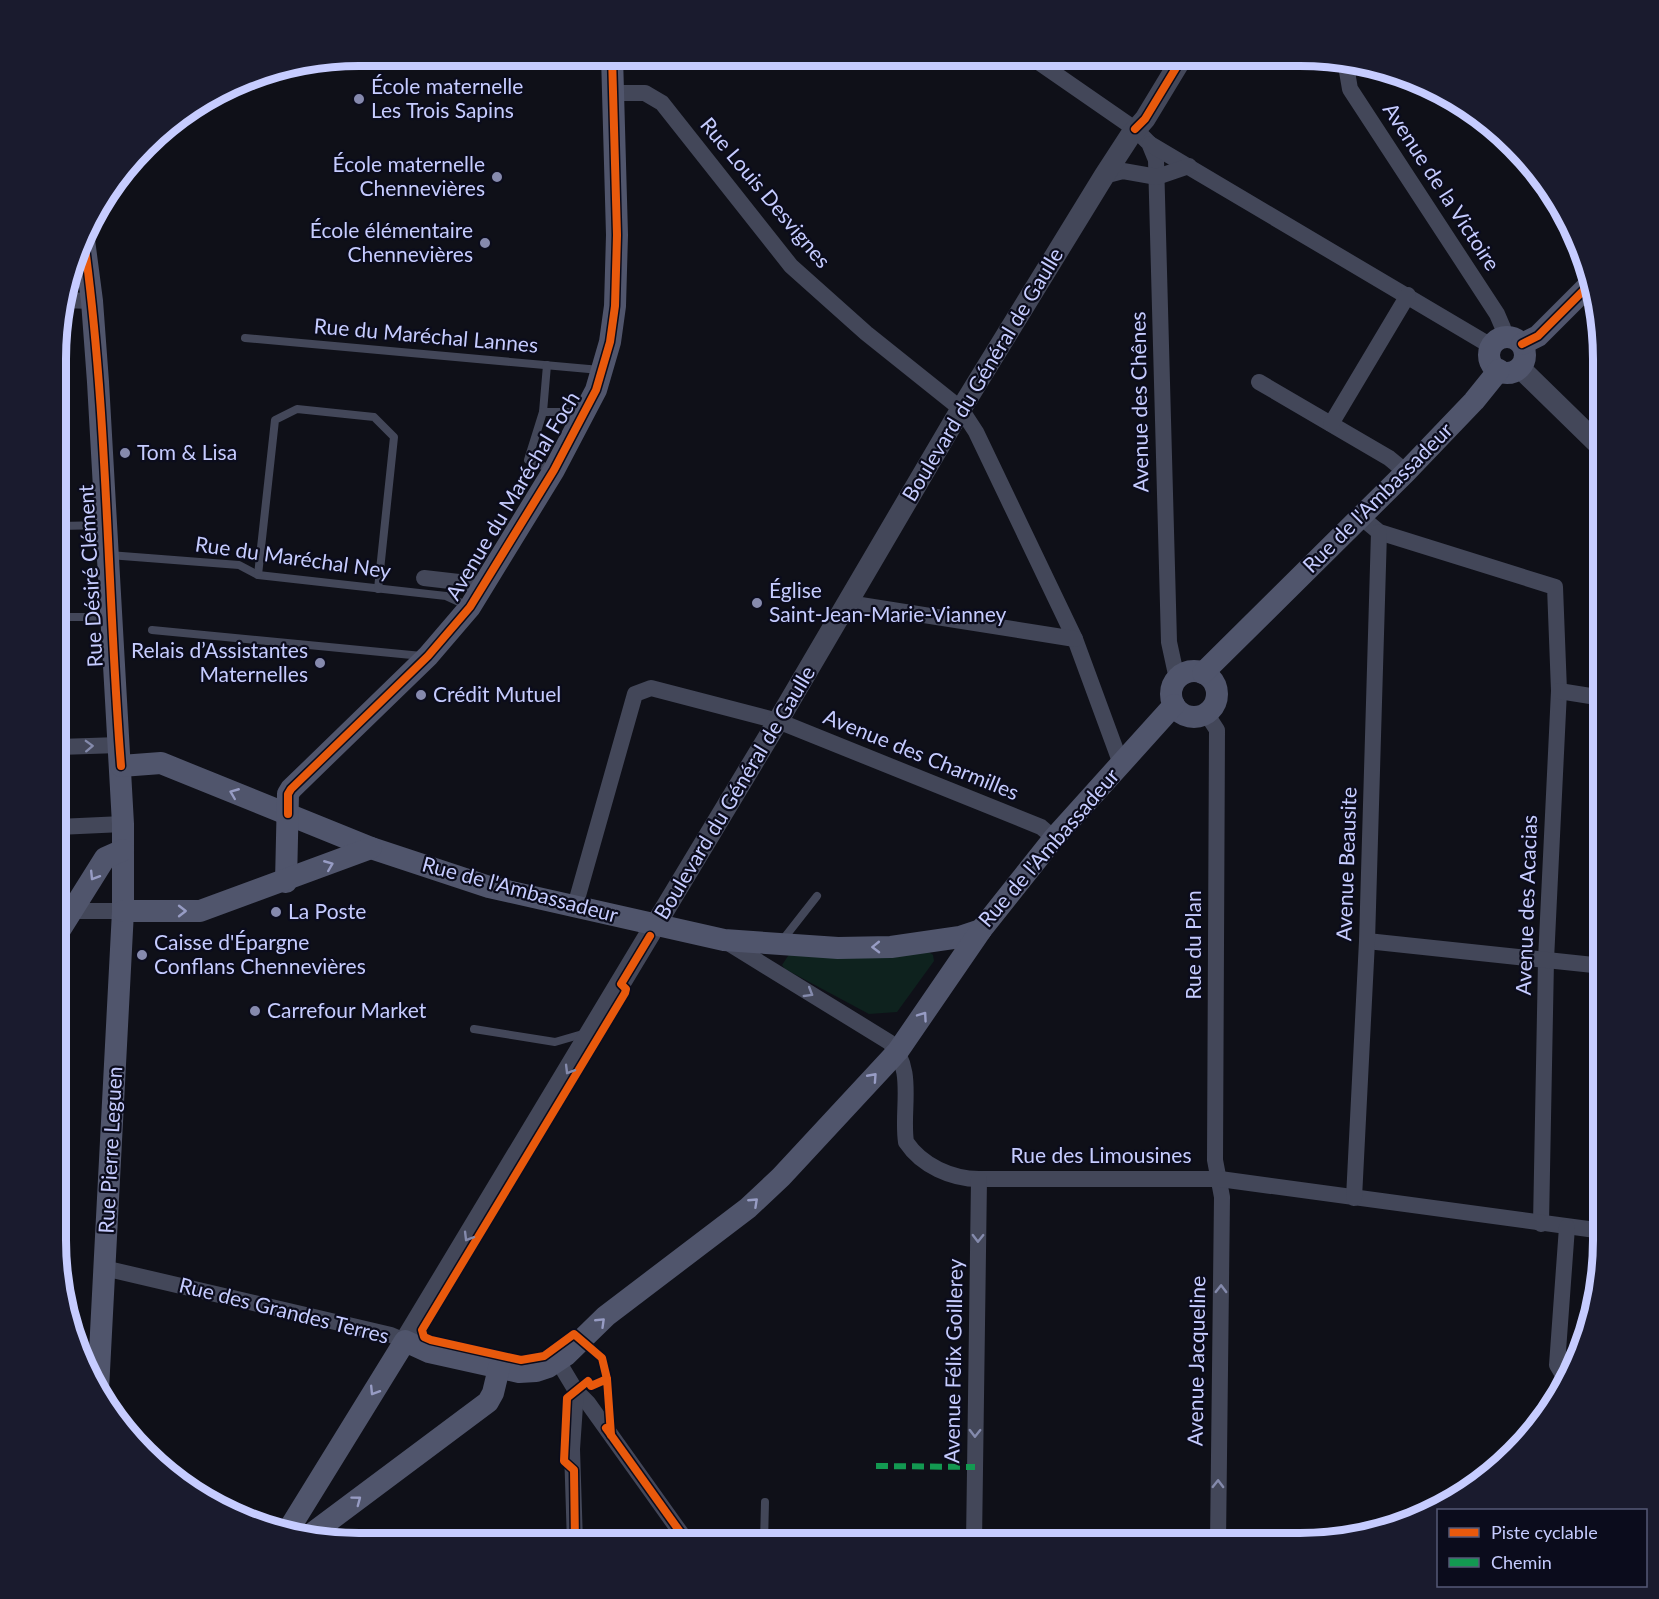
<svg xmlns="http://www.w3.org/2000/svg" width="1659" height="1599" viewBox="0 0 1659 1599" font-family="Lato,sans-serif">
<rect width="100%" height="100%" fill="#0f1018"/>
<path fill="#0e221e" d="M926,950l7,5 1,6 -37,51 -28,2 -84,-45 -3,-4 8,-12z"/>
<g fill="none" stroke-linecap="round" stroke-linejoin="round">
<g stroke="#434759" stroke-width="8">
<path d="M574,56l38,4"/>
<path d="M245,338l355,32"/>
<path d="M543,412l4,-47"/>
<path d="M553,470l-25,-10 15,-48h39"/>
<path d="M60,526l45,-1"/>
<path d="M109,555l130,10 19,10 188,21 22,10"/>
<path d="M258,575l17,-155 22,-11 77,8 20,20 -16,152"/>
<path d="M60,617h51"/>
<path d="M152,630l270,26"/>
<path d="M781,942l36,-46"/>
<path d="M474,1029l81,13 31,-9"/>
<path d="M764,1543l1,-41"/>
</g>
<g stroke="#434759" stroke-width="16">
<path d="M1031,57l104,72 14,14 7,17 13,482 8,37"/>
<path d="M1345,60l5,29 147,225 6,14 -2,10"/>
<path d="M614,93h31l17,10 129,163 75,67 95,76 15,23 99,207 46,125"/>
<path d="M1150,144l341,202"/>
<path d="M1104,176l19,-5 34,6 32,-11"/>
<path d="M61,300l31,1"/>
<path d="M1259,382l130,76 17,14"/>
<path d="M1331,424l77,-129"/>
<path d="M1361,517l18,15 176,55 4,104 -13,269 -5,264"/>
<path d="M424,578l61,7"/>
<path d="M848,603l227,36"/>
<path d="M1559,691l44,7"/>
<path d="M1206,713l11,17 -2,430 7,37 -4,346"/>
<path d="M59,747l60,-2"/>
<path d="M58,827l65,-3"/>
<path d="M58,904l14,7h51"/>
<path d="M575,906l60,-212 16,-6 127,33 263,106 13,11"/>
<path d="M725,941l164,101c27,26 12,67 17,100 16,24 46,37 73,37h241l383,52"/>
<path d="M1367,941l236,25"/>
<path d="M1354,1198l13,-257 12,-409"/>
<path d="M1567,1227l-10,138 10,17"/>
<path d="M104,1268l287,67 14,6"/>
<path d="M82,1361l17,-6"/>
<path d="M558,1361l18,30 12,12 100,140"/>
<path d="M575,1543l-3,-94 4,-58"/>
<path d="M974,1543l5,-364"/>
</g>
<g stroke="#434759" stroke-width="21">
<path d="M1520,368l83,81"/>
<path d="M405,1341l373,-620 183,-312 143,-233 26,-40 15,-17 37,-61"/>
</g>
<g stroke="#50556c" stroke-width="22">
<path d="M84,240l8,61 6,81 25,442v87l-25,479"/>
<circle cx="1507" cy="355" r="18"/>
<path d="M1522,344l16,-8 52,-52"/>
<circle cx="1194" cy="694" r="23"/>
<path d="M1203,673l203,-201 68,-71 25,-31"/>
<path d="M121,766l40,-3 210,85 118,39 235,53 114,8 53,-1 69,-10 21,-7"/>
<path d="M286,882l2,-88 3,-5 137,-133 42,-49 84,-137 42,-80 14,-48 5,-36 2,-71 -5,-179"/>
<path d="M123,911h77l171,-63"/>
<path d="M58,933l47,-75 18,-8"/>
<path d="M289,1529l116,-188 24,11 90,20 17,-1 12,-4 18,-12 40,-39 142,-108 33,-31 117,-126 83,-121 73,-92 120,-133"/>
<path d="M310,1535l178,-133 5,-9 6,-25"/>
</g>
<path stroke="#139951" stroke-width="6" stroke-dasharray="12 6" stroke-linecap="butt" d="M876,1466l99,1"/>
<g stroke="#0b0c1c" stroke-width="11">
<g id="cycleway">
<path d="M1135,129l10,-10 37,-61"/>
<path d="M84,240c24,174 23,351 37,526"/>
<path d="M1522,344l16,-8 52,-52"/>
<path d="M288,814v-20l3,-5 137,-133 42,-49 84,-137 42,-80 14,-48 5,-36 2,-71 -5,-179"/>
<path d="M607,1379l-5,-21 -28,-24 -30,22 -23,4 -90,-20 -7,-3 -2,-7 203,-337 1,-4 -5,-5 29,-48"/>
<path d="M606,1428l82,115"/>
<path d="M575,1543l-1,-73 -10,-9 3,-63 21,-17 3,5 16,-7 4,56"/>
</g>
</g>
<use href="#cycleway" stroke="#e8590c" stroke-width="8"/>
</g>
<defs><path id="oneway-chevron" d="M-2-3.5L2.5 0L-2 3.5" fill="none" stroke-width="1.6" stroke-linecap="round" stroke-linejoin="round" transform="scale(1.5)"/></defs>
<g stroke="#848aac">
<use href="#oneway-chevron" transform="translate(89 746) rotate(-2)"/>
<use href="#oneway-chevron" transform="translate(809 993) rotate(31)"/>
<use href="#oneway-chevron" transform="translate(569 1070) rotate(121)"/>
<use href="#oneway-chevron" transform="translate(468 1237) rotate(121)"/>
<use href="#oneway-chevron" transform="translate(978 1238) rotate(91)"/>
<use href="#oneway-chevron" transform="translate(1221 1289) rotate(-89)"/>
<use href="#oneway-chevron" transform="translate(975 1433) rotate(91)"/>
<use href="#oneway-chevron" transform="translate(1218 1484) rotate(-89)"/>
</g>
<g stroke="#979cc4">
<use href="#oneway-chevron" transform="translate(234 793) rotate(-158)"/>
<use href="#oneway-chevron" transform="translate(329 865) rotate(-22)"/>
<use href="#oneway-chevron" transform="translate(94 876) rotate(122)"/>
<use href="#oneway-chevron" transform="translate(182 911)"/>
<use href="#oneway-chevron" transform="translate(876 947) rotate(179)"/>
<use href="#oneway-chevron" transform="translate(923 1016) rotate(-55)"/>
<use href="#oneway-chevron" transform="translate(873 1077) rotate(-48)"/>
<use href="#oneway-chevron" transform="translate(754 1202) rotate(-43)"/>
<use href="#oneway-chevron" transform="translate(601 1322) rotate(-44)"/>
<use href="#oneway-chevron" transform="translate(374 1391) rotate(122)"/>
<use href="#oneway-chevron" transform="translate(357 1500) rotate(-37)"/>
</g>
<g fill="#868aae" stroke="#0b0c1c" stroke-width="2">
<circle cx="359" cy="99" r="6"/>
<circle cx="497" cy="177" r="6"/>
<circle cx="485" cy="243" r="6"/>
<circle cx="125" cy="453" r="6"/>
<circle cx="757" cy="603" r="6"/>
<circle cx="320" cy="663" r="6"/>
<circle cx="421" cy="695" r="6"/>
<circle cx="276" cy="912" r="6"/>
<circle cx="142" cy="955" r="6"/>
<circle cx="255" cy="1011" r="6"/>
</g>
<g text-anchor="middle" stroke-width="4.5" stroke-linejoin="round" paint-order="stroke">
<g font-size="21" fill="#c6ccff" stroke="#0b0c1c" text-anchor="start">
<text x="371" y="94">École maternelle<tspan x="371" dy="24">Les Trois Sapins</tspan></text>
<text x="485" y="172" text-anchor="end">École maternelle<tspan x="485" dy="24">Chennevières</tspan></text>
<text x="473" y="238" text-anchor="end">École élémentaire<tspan x="473" dy="24">Chennevières</tspan></text>
<text x="137" y="460">Tom &amp; Lisa</text>
<text x="769" y="598">Église<tspan x="769" dy="24">Saint-Jean-Marie-Vianney</tspan></text>
<text x="308" y="658" text-anchor="end">Relais d’Assistantes<tspan x="308" dy="24">Maternelles</tspan></text>
<text x="433" y="702">Crédit Mutuel</text>
<text x="288" y="919">La Poste</text>
<text x="154" y="950">Caisse d'Épargne<tspan x="154" dy="24">Conflans Chennevières</tspan></text>
<text x="267" y="1018">Carrefour Market</text>
</g>
<g font-size="21" fill="#c6ccff" stroke="#0b0c1c">
<text transform="translate(1441 187) rotate(57)" y="7">Avenue de la Victoire</text>
<text transform="translate(765 193) rotate(50)" y="7">Rue Louis Desvignes</text>
<text transform="translate(426 336) rotate(5)" y="7">Rue du Maréchal Lannes</text>
<text transform="translate(983 375) rotate(-59)" y="7">Boulevard du Général de Gaulle</text>
<text transform="translate(1140 402) rotate(-91)" y="7">Avenue des Chênes</text>
<text transform="translate(513 496) rotate(-59)" y="7">Avenue du Maréchal Foch</text>
<text transform="translate(1378 498) rotate(-45)" y="7">Rue de l'Ambassadeur</text>
<text transform="translate(293 558) rotate(8)" y="7">Rue du Maréchal Ney</text>
<text transform="translate(91 576) rotate(-93)" y="7">Rue Désiré Clément</text>
<text transform="translate(921 755) rotate(22)" y="7">Avenue des Charmilles</text>
<text transform="translate(735 793) rotate(-59)" y="7">Boulevard du Général de Gaulle</text>
<text transform="translate(1049 848) rotate(-49)" y="7">Rue de l'Ambassadeur</text>
<text transform="translate(1347 864) rotate(-88)" y="7">Avenue Beausite</text>
<text transform="translate(520 890) rotate(15)" y="7">Rue de l'Ambassadeur</text>
<text transform="translate(1527 905) rotate(-88)" y="7">Avenue des Acacias</text>
<text transform="translate(1194 945) rotate(-90)" y="7">Rue du Plan</text>
<text transform="translate(111 1150) rotate(-87)" y="7">Rue Pierre Leguen</text>
<text x="1101" y="1163">Rue des Limousines</text>
<text transform="translate(284 1311) rotate(14)" y="7">Rue des Grandes Terres</text>
<text transform="translate(954 1361) rotate(-89)" y="7">Avenue Félix Goillerey</text>
<text transform="translate(1197 1361) rotate(-89)" y="7">Avenue Jacqueline</text>
</g>
</g>
<path d="M0 0H1659V1599H0ZM359 66H1300A293 293 0 0 1 1593 359V1240A293 293 0 0 1 1300 1533H359A293 293 0 0 1 66 1240V359A293 293 0 0 1 359 66Z" fill="#1a1b2e" fill-rule="evenodd"/>
<path fill="none" stroke="#c6ccff" stroke-width="8" d="M359 66H1300A293 293 0 0 1 1593 359V1240A293 293 0 0 1 1300 1533H359A293 293 0 0 1 66 1240V359A293 293 0 0 1 359 66Z"/>
<rect x="1437" y="1509" width="210" height="78" fill="#0b0c1c" stroke="#565977" stroke-width="1.5"/>
<rect x="1449" y="1528" width="30" height="9" fill="#e8590c" stroke="#565977" stroke-width="1.5"/>
<text x="1491" y="1539" font-size="18" fill="#c6ccff">Piste cyclable</text>
<rect x="1449" y="1558" width="30" height="9" fill="#139951" stroke="#565977" stroke-width="1.5"/>
<text x="1491" y="1569" font-size="18" fill="#c6ccff">Chemin</text>
</svg>
